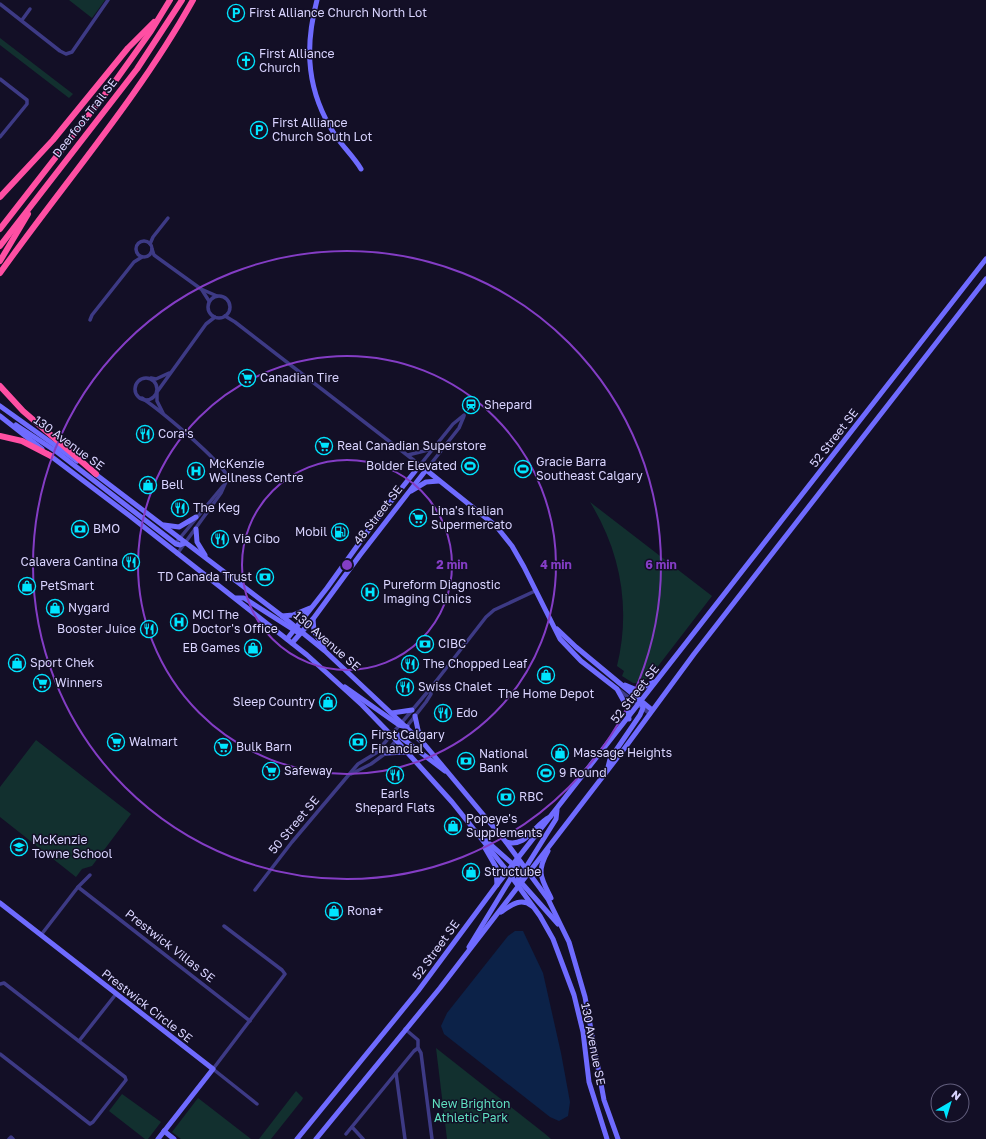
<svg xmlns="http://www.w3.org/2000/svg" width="986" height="1139" viewBox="0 0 986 1139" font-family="'Golos Text',sans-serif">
<rect width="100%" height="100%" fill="#130f26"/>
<g fill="#12302f">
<path d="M69,0h36l-13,18z"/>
<path d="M0,38l73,56 -4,4 -69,-53z"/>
<path d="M590,502l122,94 -60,78 -11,9h-8l-11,-7 2,-5 -7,-5c14,-57 4,-114 -27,-164z"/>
<path d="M36,740l95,74 -39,52 -10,3 -6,8 -76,-60v-30z"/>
<path d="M436,1048l108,85 7,6h-104z"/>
<path d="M296,1091l7,7 -1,2 -31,39h-12z"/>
<path d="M122,1094l39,28 -13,17h-3l-36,-28z"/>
<path d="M198,1098l53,41h-70l-9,-7z"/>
</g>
<path fill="#0c2248" d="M515,931h8l20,42 18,80 9,49 -2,14 -9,5 -9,-4 -106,-83 -3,-8 6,-13 61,-77z"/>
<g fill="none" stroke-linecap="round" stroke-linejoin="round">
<g stroke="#3d3a85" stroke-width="3.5">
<path d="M0,4l60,47 6,3 6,-2 36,-52"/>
<path d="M22,20l8,-11"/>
<path d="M0,79l27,21v4l-27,33"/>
<circle cx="144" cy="249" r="8"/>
<path d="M150,244l3,-7 15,-19"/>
<path d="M152,249l2,6 47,34 16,7"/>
<path d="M202,290l7,11"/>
<circle cx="219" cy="307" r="11"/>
<path d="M225,316l10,6 185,143 33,-41 11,-9"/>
<path d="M90,320l2,-5 42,-53 8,-5"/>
<path d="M151,378l5,1 13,-6"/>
<circle cx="146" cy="389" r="11"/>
<path d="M142,398c19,13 77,61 86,79l-7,16 -44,61"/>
<path d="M163,413l-6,-12v-9l49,-68 9,-7"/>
<path d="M408,455l24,-6"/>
<path d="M426,470l33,-42 5,-12"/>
<path d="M175,544l48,-58"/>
<path d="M619,690l31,24"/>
<path d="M351,774l20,-10 15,-11 40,-51 5,-8 -1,-5"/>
<path d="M78,887l172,134"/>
<path d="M255,890l37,-48 60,-71 6,-7 18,-11 54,-64 56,-72 8,-7 41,-19"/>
<path d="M224,926l58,44 3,4 -72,95 44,35"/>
<path d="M41,935l37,-48 12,-12"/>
<path d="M0,984l4,-1 121,94 1,3 -33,42 -3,2 -90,-70"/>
<path d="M405,1029l13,11v8"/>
<path d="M79,1041l37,-47"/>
<path d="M396,1073l9,66"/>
<path d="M352,1127l11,12"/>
<path d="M346,1134l68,-83 4,-3 3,5 11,86"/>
<path d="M9,1139l2,-2 2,2"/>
</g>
<g stroke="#6f6bff" stroke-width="5">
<path d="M317,0c-13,49 -10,92 18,135 8,12 19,22 26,34"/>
<path d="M0,406l77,55"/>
<path d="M0,416l42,33"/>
<path d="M16,425l41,27 119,92 4,1 5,-2"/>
<path d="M48,454l82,62 177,139 55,50 34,35 56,62 56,70 32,44 13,23 21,56 9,37 6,50 18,57"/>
<path d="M94,473l188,143 43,35 100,94 81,97 42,57 21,43 16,55 19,103 14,39"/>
<path d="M411,491l15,-9 13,-1"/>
<path d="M164,525l15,2 17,-10"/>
<path d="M196,529l1,13 8,13"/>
<path d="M236,598h8l53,34"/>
<path d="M282,616l11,-1 17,-7"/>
<path d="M313,619l1,12 10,17"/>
<path d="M557,629l19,18 76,63"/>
<path d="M287,639l40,-51 46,-64 47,-59 76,61 16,20 12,21 36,72 21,22 36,28 10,18 2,12"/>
<path d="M292,643l21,-24 47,-64 66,-85"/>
<path d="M625,685l12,5 17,-8"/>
<path d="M345,687l54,38 8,2"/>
<path d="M392,713l20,-3"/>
<path d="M415,716l3,14 5,10"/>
<path d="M391,734l4,-1 4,3 46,35"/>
<path d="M386,753l21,-1"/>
<path d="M608,767l2,-8 30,-44 3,-7 -2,-7"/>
<path d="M483,838l33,29"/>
<path d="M506,842c21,6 28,-18 44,-25"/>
<path d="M485,848l11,19 1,18"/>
<path d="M548,851c-12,21 -7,27 3,47"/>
<path d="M518,879l40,45"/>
<path d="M518,880l38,-61 1,-9"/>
<path d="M0,903l213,166 -55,70"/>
<path d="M501,912c10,-7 20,-15 31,-6"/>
<path d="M469,947l48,-79 1,-7"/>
<path d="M164,1131l10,8"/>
<path d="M297,1139l121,-148 78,-105 490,-627"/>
<path d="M316,1139l124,-151 184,-239 70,-95 292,-375"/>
</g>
<g stroke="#ff4fa3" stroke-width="6">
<path d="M0,197l53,-57 75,-92 26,-26"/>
<path d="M0,229l116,-149 35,-49 19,-31"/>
<path d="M0,246l137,-177 45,-69"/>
<path d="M0,261l28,-47"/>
<path d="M0,273c64,-90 139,-176 193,-273"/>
<path d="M0,386l23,25 73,63"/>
<path d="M0,436l22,5 29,15"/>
</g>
</g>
<g fill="none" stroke="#843dc5" stroke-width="2">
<circle cx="347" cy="565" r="105"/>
<circle cx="347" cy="565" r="209"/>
<circle cx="347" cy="565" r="314"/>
</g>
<defs>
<g id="parking-ring" transform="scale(0.9)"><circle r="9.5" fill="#130f26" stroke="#00e5ff" stroke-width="1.5"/><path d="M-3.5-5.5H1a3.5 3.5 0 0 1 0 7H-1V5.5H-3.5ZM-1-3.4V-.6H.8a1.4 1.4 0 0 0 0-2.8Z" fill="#00e5ff"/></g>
<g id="church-ring" transform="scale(0.9)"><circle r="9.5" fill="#130f26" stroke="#00e5ff" stroke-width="1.5"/><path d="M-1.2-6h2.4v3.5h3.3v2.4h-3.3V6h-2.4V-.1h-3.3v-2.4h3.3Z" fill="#00e5ff"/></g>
<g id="supermarket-ring" transform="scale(0.9)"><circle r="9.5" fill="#130f26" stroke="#00e5ff" stroke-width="1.5"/><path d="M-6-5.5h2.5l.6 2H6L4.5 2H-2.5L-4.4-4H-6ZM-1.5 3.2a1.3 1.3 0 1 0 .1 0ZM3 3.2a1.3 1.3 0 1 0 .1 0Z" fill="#00e5ff"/></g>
<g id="station-ring" transform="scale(0.9)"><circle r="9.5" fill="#130f26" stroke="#00e5ff" stroke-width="1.5"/><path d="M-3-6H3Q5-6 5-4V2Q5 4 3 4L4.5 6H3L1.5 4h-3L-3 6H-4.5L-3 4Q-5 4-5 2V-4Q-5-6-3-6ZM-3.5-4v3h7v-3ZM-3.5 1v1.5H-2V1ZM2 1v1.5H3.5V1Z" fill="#00e5ff"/></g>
<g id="restaurant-ring" transform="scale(0.9)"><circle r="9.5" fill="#130f26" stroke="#00e5ff" stroke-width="1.5"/><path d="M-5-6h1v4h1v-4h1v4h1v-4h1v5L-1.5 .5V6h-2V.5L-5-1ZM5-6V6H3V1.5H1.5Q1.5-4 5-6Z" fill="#00e5ff"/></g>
<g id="stadium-ring" transform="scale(0.9)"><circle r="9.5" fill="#130f26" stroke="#00e5ff" stroke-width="1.5"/><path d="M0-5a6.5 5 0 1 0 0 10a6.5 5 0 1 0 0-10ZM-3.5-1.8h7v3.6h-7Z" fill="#00e5ff"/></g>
<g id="hospital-ring" transform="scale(0.9)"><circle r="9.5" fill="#130f26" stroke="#00e5ff" stroke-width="1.5"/><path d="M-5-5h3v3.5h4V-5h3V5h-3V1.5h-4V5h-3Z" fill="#00e5ff"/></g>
<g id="shop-ring" transform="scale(0.9)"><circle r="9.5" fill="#130f26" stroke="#00e5ff" stroke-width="1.5"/><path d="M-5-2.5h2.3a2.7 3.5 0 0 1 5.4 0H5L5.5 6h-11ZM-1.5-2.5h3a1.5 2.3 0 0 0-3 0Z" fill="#00e5ff"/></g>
<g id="bank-ring" transform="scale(0.9)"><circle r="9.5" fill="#130f26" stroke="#00e5ff" stroke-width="1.5"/><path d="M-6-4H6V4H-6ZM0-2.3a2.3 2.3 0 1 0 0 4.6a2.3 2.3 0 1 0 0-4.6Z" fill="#00e5ff"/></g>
<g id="fuel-ring" transform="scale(0.9)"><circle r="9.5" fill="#130f26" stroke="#00e5ff" stroke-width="1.5"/><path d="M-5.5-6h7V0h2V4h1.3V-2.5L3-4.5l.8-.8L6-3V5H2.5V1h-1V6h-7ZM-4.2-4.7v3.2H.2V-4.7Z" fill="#00e5ff"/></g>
<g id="school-ring" transform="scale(0.9)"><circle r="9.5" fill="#130f26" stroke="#00e5ff" stroke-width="1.5"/><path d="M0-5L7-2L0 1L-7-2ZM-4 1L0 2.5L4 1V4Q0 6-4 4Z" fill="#00e5ff"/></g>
</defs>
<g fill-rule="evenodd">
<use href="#parking-ring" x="236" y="13"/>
<use href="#church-ring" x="246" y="61"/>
<use href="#parking-ring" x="259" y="130"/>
<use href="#supermarket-ring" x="247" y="378"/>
<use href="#station-ring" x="471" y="405"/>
<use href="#restaurant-ring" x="145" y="434"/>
<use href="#supermarket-ring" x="324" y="446"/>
<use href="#stadium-ring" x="470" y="466"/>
<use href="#stadium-ring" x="523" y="469"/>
<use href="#hospital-ring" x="196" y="471"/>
<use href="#shop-ring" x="148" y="485"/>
<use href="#restaurant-ring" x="180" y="508"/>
<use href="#supermarket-ring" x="418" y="518"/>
<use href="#bank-ring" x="80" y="529"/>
<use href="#fuel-ring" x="340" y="532"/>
<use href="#restaurant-ring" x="220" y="539"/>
<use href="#restaurant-ring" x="131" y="562"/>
<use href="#bank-ring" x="265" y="577"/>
<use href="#shop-ring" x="27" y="586"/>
<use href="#hospital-ring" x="370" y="592"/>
<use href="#shop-ring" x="55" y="608"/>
<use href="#hospital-ring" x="179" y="622"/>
<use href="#restaurant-ring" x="149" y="629"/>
<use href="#bank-ring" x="425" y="644"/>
<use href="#shop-ring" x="253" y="648"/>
<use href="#shop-ring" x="17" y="663"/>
<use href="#restaurant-ring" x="410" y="664"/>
<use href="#shop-ring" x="546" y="675"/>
<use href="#supermarket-ring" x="42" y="683"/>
<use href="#restaurant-ring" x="405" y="687"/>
<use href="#shop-ring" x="328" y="702"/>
<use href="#restaurant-ring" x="443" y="713"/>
<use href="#supermarket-ring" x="116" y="742"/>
<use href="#bank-ring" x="358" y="742"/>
<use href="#supermarket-ring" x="223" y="747"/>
<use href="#shop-ring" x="560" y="753"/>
<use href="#bank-ring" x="466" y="761"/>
<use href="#supermarket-ring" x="271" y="771"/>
<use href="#stadium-ring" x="546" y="773"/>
<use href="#restaurant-ring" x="395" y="775"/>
<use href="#bank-ring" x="506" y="797"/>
<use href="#shop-ring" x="453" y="826"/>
<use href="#school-ring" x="19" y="847"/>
<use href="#shop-ring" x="471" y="872"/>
<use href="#shop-ring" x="334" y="911"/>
</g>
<g text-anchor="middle" stroke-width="3" stroke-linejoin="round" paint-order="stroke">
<g font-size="12" fill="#d9d4ff" stroke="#130f26" text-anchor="start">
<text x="249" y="17">First Alliance Church North Lot</text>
<text x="259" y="58">First Alliance<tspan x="259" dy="14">Church</tspan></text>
<text x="272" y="127">First Alliance<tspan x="272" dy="14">Church South Lot</tspan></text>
<text x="260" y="382">Canadian Tire</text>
<text x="484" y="409">Shepard</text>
<text x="158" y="438">Cora's</text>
<text x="337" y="450">Real Canadian Superstore</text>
<text x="536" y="466">Gracie Barra<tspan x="536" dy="14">Southeast Calgary</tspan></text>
<text x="209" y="468">McKenzie<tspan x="209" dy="14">Wellness Centre</tspan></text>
<text x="457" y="470" text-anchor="end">Bolder Elevated</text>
<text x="161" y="489">Bell</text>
<text x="193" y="512">The Keg</text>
<text x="431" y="515">Lina's Italian<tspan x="431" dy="14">Supermercato</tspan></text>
<text x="93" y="533">BMO</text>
<text x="327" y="536" text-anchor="end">Mobil</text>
<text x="233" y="543">Via Cibo</text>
<text x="118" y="566" text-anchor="end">Calavera Cantina</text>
<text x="252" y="581" text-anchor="end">TD Canada Trust</text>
<text x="383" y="589">Pureform Diagnostic<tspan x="383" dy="14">Imaging Clinics</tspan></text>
<text x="40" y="590">PetSmart</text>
<text x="68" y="612">Nygard</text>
<text x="192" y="619">MCI The<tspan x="192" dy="14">Doctor's Office</tspan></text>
<text x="136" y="633" text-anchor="end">Booster Juice</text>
<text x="438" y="648">CIBC</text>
<text x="240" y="652" text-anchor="end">EB Games</text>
<text x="30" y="667">Sport Chek</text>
<text x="423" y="668">The Chopped Leaf</text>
<text x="55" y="687">Winners</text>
<text x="418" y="691">Swiss Chalet</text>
<text x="546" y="698" text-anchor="middle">The Home Depot</text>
<text x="315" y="706" text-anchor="end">Sleep Country</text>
<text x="456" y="717">Edo</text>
<text x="371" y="739">First Calgary<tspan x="371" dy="14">Financial</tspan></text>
<text x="129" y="746">Walmart</text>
<text x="236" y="751">Bulk Barn</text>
<text x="573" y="757">Massage Heights</text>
<text x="479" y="758">National<tspan x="479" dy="14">Bank</tspan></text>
<text x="284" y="775">Safeway</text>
<text x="559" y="777">9 Round</text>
<text x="395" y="798" text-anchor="middle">Earls<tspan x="395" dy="14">Shepard Flats</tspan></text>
<text x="519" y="801">RBC</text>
<text x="466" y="823">Popeye's<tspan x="466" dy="14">Supplements</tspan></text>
<text x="32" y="844">McKenzie<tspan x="32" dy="14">Towne School</tspan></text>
<text x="484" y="876">Structube</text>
<text x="347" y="915">Rona+</text>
</g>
<g font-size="12" fill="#d9d4ff" stroke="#130f26">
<text transform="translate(85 118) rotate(-52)" y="4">Deerfoot Trail SE</text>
<text transform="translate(834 438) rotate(-52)" y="4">52 Street SE</text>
<text transform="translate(69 443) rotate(36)" y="4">130 Avenue SE</text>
<text transform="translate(378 515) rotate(-52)" y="4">48 Street SE</text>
<text transform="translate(327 641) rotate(41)" y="4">130 Avenue SE</text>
<text transform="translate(635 694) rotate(-52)" y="4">52 Street SE</text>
<text transform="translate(294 825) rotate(-50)" y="4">50 Street SE</text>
<text transform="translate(170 946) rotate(38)" y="4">Prestwick Villas SE</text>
<text transform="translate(436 950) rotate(-54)" y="4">52 Street SE</text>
<text transform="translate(147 1006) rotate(38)" y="4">Prestwick Circle SE</text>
<text transform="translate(593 1044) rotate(79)" y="4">130 Avenue SE</text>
</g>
<g font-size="12" fill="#5fe0c0" stroke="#130f26">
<text x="471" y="1108">New Brighton<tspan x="471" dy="14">Athletic Park</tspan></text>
</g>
</g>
<circle cx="347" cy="565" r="6" fill="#843dc5" stroke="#130f26" stroke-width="2"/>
<g font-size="12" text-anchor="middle" font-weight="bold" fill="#843dc5" stroke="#130f26" stroke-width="3" stroke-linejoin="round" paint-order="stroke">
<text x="452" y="569">2 min</text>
<text x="556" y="569">4 min</text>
<text x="661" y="569">6 min</text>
</g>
<g transform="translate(950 1103) rotate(38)"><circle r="19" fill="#130f26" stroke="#625e7d"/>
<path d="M0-3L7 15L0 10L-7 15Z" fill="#00e5ff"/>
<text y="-6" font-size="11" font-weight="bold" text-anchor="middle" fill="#d9d4ff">N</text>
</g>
</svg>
